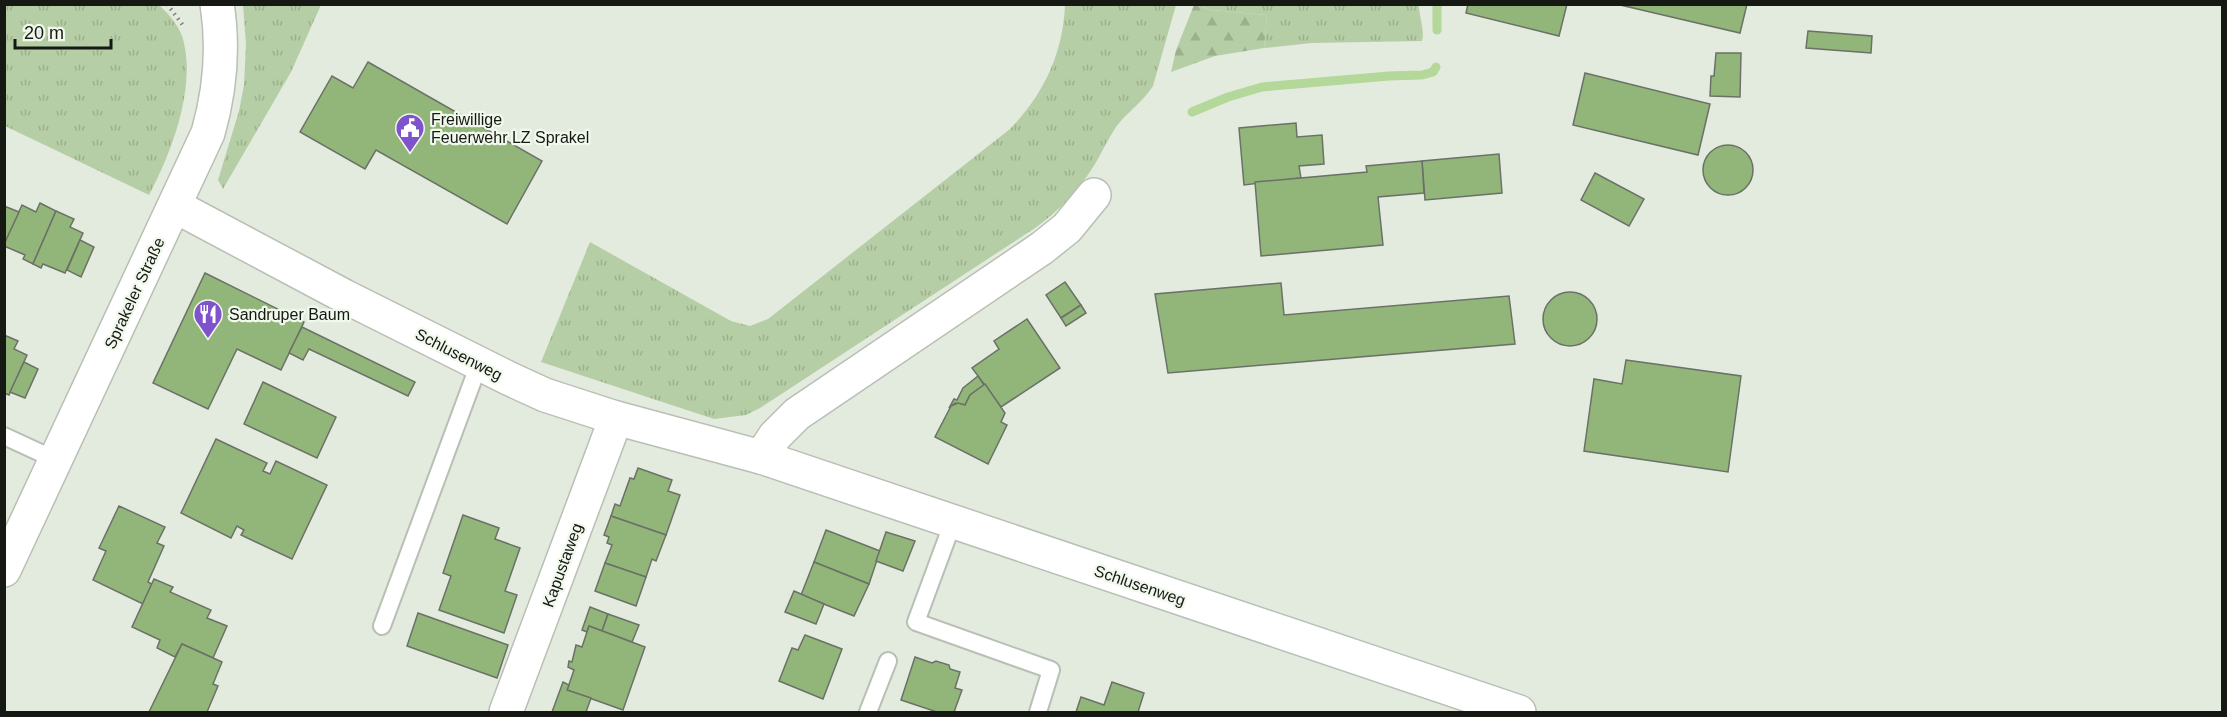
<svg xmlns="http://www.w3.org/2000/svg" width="2227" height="717" viewBox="0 0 2227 717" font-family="Arial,sans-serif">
<defs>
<pattern id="grass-tufts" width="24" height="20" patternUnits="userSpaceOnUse" patternTransform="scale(1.5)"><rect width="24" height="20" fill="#b6cea5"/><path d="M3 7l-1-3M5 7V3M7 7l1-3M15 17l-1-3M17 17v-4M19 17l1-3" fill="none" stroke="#9cb08d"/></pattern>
<pattern id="forest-firs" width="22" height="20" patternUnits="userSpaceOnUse" patternTransform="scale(1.5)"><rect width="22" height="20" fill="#b6cea5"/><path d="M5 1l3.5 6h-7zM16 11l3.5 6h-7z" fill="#9cb08d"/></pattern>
</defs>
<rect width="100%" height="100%" fill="#e3ebdf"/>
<g fill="url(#grass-tufts)">
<path d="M4,5h155c11,10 22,23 25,38 11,48 -13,111 -35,152l-144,-69z"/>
<path d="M243,5h78l-30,67 -68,117 -5,-9 21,-69 5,-26 2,-41z"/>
<path d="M1065,5h111l-23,81c-10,16 -26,26 -37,41 -8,12 -14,25 -21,37 -16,26 -35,46 -60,64l-275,180 -14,7 -32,4 -173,-57 49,-120 141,79 19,5 18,-7 242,-190c34,-35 53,-76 55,-124z"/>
<path d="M1194,5h225c0,12 6,26 3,36l-110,2 -48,5 3,-33 -55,-5z"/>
</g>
<path fill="url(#forest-firs)" d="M1194,5l18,5 55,5 -3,33 -49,8 -44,16 5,-22z"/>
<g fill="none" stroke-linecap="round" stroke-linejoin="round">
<g stroke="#b3d89a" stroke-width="9">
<path d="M1437,4v26"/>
<path d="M1192,112l36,-15 34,-10 127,-11 33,-1 11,-3 3,-5"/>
</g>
</g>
<g fill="#92b67a" stroke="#6b7167" stroke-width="1.5">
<path d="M1468,4h99l-8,32 -93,-23z"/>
<path d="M1616,4h131l-7,29z"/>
<path d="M1808,31l64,5 -1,17 -65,-5z"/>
<path d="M1716,53h25l-1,44 -30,-1 1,-20h3z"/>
<path d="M368,62l174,99 -35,63 -131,-74 -11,19 -65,-37 32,-56 21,12z"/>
<path d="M1585,73l125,31 -12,51 -125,-30z"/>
<path d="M1296,123l1,14 25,-2 2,29 -25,2 2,12 -57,7 -5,-57z"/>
<circle cx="1728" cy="170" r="25"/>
<path d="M1499,154l3,39 -77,7 -3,-39z"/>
<path d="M1422,161l2,32 -46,4 5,48 -122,11 -6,-74 112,-10 -1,-6z"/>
<path d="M1595,173l49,26 -15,27 -48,-26z"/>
<path d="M40,203l16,8 -23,53 -10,-5 2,-4 -21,-9v-2l18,-39 14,7z"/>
<path d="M4,206l15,6 -14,30 -1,-1z"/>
<path d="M56,211l18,8 -4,8 13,6 -18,40 -22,-9 -2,4 -8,-4z"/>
<path d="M80,240l14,7 -13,30 -14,-7z"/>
<path d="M205,273l99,49 -23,48 -44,-21 -29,60 -55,-26z"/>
<path d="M1065,282l16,23 -20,13 -15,-23z"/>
<path d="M1281,283l3,32 225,-19 6,48 -347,29 -13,-79z"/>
<circle cx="1570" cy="319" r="27"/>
<path d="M1081,305l5,8 -20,13 -5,-8z"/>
<path d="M1027,319l33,49 -59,39 -29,-39 27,-19 -5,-8z"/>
<path d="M302,327l113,55 -7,14 -99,-47 -6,11 -14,-7z"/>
<path d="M4,335l14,6 -4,8 13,6 -18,40 -5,-2z"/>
<path d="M1626,360l115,16 -13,96 -144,-21 10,-72 28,5z"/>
<path d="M24,362l14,7 -13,29 -15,-6z"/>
<path d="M978,376l6,9 -14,10 -5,10 -10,-2 -6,5 5,-9 3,1 6,-12z"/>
<path d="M263,382l73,35 -19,41 -73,-34z"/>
<path d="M985,384l20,29 -4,9 6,3 -19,39 -53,-27 16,-31 7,-3 7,2 5,-10z"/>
<path d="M216,439l51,24 -4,8 7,3 6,-13 51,24 -35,74 -51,-24 3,-5 -7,-4 -6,12 -50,-25z"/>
<path d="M638,468l34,12 -4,11 12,4 -14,40 -55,-19 4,-12 5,2 10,-28 4,1z"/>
<path d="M119,506l46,21 -8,16 7,3 -16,36 4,2 -9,20 -50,-24 13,-29 -7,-3z"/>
<path d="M463,515l36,13 -4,11 25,9 -15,43 12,4 -13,38 -65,-23 12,-34 -8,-3z"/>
<path d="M611,516l55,19 -10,26 -4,-2 -6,18 -41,-14 7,-18 -5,-2 2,-6 -5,-2z"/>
<path d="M826,530l54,21 -11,33 -55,-22z"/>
<path d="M886,532l29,9 -12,30 -27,-10z"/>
<path d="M814,562l55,22 -15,32 -53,-21z"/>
<path d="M605,563l41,14 -10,29 -41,-15z"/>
<path d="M154,579l19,8 -3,5 41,18 -4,8 20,8 -14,32 -31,-14 -7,13 -18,-9 3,-8 -28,-13z"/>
<path d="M794,591l30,13 -8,20 -31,-12z"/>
<path d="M590,607l18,7 -6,17 -13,-5 -2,6 -5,-2z"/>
<path d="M418,613l90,32 -11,33 -90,-32z"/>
<path d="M608,614l31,11 -7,17 -30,-11z"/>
<path d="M589,626l56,21 -22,63 -56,-20 7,-20 -6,-3 1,-6 3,1 4,-17 6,2z"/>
<path d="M805,635l37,14 -19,50 -44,-18 13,-33 6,2z"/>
<path d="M182,644l40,18 -9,22 5,2 -11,26h-58z"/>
<path d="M915,657l17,6 4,-2 13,4 1,4 10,3 -5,16 7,2 -8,22h-17l-36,-12z"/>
<path d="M563,682l6,3 -2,5 24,8 -5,14h-34z"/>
<path d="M1112,682l32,11 -6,19h-62l5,-15 23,8z"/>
</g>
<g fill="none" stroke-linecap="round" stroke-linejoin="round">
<g stroke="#b9bfb4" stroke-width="20">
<g id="lane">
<path d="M4,436l52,24"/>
<path d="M953,522l-37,100 135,48 -13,42"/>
<path d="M382,626l97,-262"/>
<path d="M868,712l20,-51"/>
</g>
</g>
<g stroke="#b9bfb4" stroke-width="36">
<g id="street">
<path d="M175,206l169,90 164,82 37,17 71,23 145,39 758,255"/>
<path d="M761,457l14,-21 22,-22 245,-166 25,-20 27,-33"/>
<path d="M506,712l110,-294"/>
</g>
</g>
<g stroke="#b9bfb4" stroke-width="36">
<path id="secondary" d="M4,570l204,-437c12,-42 16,-85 9,-129"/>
</g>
<path stroke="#7b8078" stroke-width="4" stroke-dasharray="1.5 4.5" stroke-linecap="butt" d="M167,4l18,24"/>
<use href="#lane" stroke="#fff" stroke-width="16"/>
<use href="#street" stroke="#fff" stroke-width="33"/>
<use href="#secondary" stroke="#fff" stroke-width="33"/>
</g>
<defs>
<g id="civic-pin" transform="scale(1.5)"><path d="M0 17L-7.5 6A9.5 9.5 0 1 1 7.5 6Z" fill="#7f53cc" stroke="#f1f8ec"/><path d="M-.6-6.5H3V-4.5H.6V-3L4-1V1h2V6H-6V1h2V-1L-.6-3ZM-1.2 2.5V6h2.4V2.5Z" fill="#fff"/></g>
<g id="restaurant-pin" transform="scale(1.5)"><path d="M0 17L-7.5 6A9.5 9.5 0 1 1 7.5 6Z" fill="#7f53cc" stroke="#f1f8ec"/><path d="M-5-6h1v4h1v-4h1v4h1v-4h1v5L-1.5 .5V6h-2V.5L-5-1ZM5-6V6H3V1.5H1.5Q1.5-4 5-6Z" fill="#fff"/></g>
</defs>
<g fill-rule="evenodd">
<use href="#civic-pin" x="410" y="128"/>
<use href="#restaurant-pin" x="208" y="314"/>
</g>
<g text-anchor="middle" stroke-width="4.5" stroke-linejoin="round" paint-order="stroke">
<g font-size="16" fill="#161814" stroke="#f1f8ec" text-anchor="start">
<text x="431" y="125">Freiwillige<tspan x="431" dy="18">Feuerwehr LZ Sprakel</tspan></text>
<text x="229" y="320">Sandruper Baum</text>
</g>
<g font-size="16" fill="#161814" stroke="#f1f8ec">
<text transform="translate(134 293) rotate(-65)" y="6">Sprakeler Straße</text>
<text transform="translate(459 354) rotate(27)" y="6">Schlusenweg</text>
<text transform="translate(562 565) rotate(-70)" y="6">Kapustaweg</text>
<text transform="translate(1140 585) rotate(19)" y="6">Schlusenweg</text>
</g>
</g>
<rect width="2227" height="717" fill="none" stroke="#161814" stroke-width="12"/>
<path d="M15 39v9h96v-9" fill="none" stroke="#161814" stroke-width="3"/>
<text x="24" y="39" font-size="18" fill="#161814" stroke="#f1f8ec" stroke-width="4.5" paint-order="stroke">20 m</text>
</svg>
